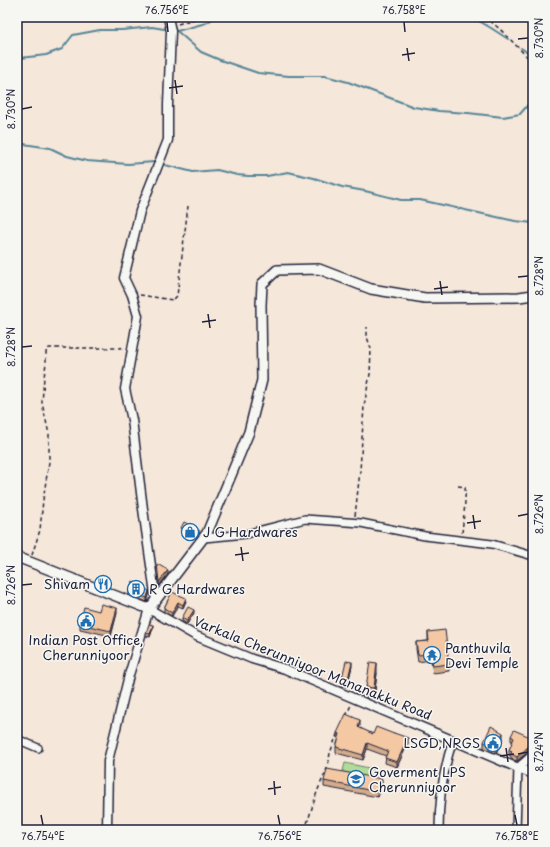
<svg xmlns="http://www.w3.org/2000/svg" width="550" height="847" viewBox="0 0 550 847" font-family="'Playpen Sans',sans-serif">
<rect width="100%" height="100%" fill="#f5e8da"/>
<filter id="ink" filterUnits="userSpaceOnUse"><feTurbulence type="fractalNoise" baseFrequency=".025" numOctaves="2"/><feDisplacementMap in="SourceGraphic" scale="8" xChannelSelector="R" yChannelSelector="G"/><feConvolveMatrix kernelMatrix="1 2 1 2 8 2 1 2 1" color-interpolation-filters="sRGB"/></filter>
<g filter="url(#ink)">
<path fill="#b0db99" stroke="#697e6a" d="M345,763l29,6 -6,12 -26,-6z"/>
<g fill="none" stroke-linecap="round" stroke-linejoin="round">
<g stroke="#568498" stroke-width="2">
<path d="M472,17l19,11 17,11"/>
<path d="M177,31l24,21 19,8 38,13 31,3h36l23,6 66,25 25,4 29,2 35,4 17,-3 13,-15"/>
<path d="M177,31l29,-8 10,-6"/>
<path d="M521,48l12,8"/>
<path d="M17,57l3,1 26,-3 16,-6 11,-14 27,-5h22l30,-3 12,2"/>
<path d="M17,143l33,5 17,8 20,5 41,3 26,-2"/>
<path d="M165,165l28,7 24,-2 20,5 11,1h19l21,-4 26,6 28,9 23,4 36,9h19l95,21 18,2"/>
</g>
<g stroke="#22223b" stroke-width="10">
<g id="minor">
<path d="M204,538l42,-4 59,-15 56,4 64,13 67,8 41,12"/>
<path d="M17,739l21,9"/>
<path d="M439,830c0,-32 4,-60 14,-90"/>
<path d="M516,830l2,-62"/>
</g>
</g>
<g stroke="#22223b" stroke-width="11">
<g id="tertiary">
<path d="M156,601l-13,-92 -11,-89 -7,-31 13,-73 -6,-21 -8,-17 16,-67 28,-71v-35l3,-74 -3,-14"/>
<path d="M518,768l15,6"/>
<path d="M107,830l1,-69 21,-86 20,-66 47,27 56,23 33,10 233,99 15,-13"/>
</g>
</g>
<g stroke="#22223b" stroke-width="12">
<path id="secondary" d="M17,557l132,52 58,-76 42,-101 13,-52 -1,-75 1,-21 15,-14 42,-1 52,20 54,9 94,-1 14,-2"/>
</g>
<g stroke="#22223b" stroke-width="1.5" stroke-dasharray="4 3" stroke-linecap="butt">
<path d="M484,17c19,12 32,30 49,45"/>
<path d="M178,24l23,-7"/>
<path d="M140,295l33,5 4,-4 11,-90"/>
<path d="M458,486l7,1c1,16 -2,32 -3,47"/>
<path d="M355,516l5,-45 4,-65 6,-32 1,-25 -4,-12v-10"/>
<path d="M32,555l8,-25 3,-30 6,-38v-28l-7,-31 2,-26 2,-14v-11l3,-4h70l6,-1"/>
<path d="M346,716l5,-11"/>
<path d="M305,830l12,-38 11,-26 2,-13 8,-21"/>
</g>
<use href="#minor" stroke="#f6f6f2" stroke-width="7"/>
<use href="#tertiary" stroke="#f6f6f2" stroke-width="8"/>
<use href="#secondary" stroke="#f6f6f2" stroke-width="9"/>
</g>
<g fill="#d2ac8c" stroke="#22223b">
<path d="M181,528l18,5 -3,5 -15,-6z"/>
<path d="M129,591l20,3 -2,8 -18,-7z"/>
<path d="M172,592l14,9 -3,7 -5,-2 -6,10 -8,-4v-4z"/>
<path d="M99,611l18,2 -6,23 -31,-7v-5z"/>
<path d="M194,613l-7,11 -5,-3v-3z"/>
<path d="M153,628l-3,9 -4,-1v-3z"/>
<path d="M428,632l21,32v7l-16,2 -2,-13 -13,2 -2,-13v-7l12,-1z"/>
<path d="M352,666l-5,21 -6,-1v-4z"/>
<path d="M377,673l-3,25 -8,-1v-10z"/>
<path d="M360,725l-1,3 14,6 35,9 -11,24 -12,-4 1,-7 -19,-7 -4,11 -27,-7v-6l3,-9h-2v-5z"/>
<path d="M533,735v15h-3l-2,-1 -1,4 -10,8 -6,-2v-3l-2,-1v-5l4,-9h-2v-5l19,1z"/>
<path d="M503,738l-7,15 -12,-5v-6z"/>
<path d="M324,781l58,3 -4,13 -54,-10z"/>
</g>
<g fill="#ab8c72" stroke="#22223b">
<path d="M199,530v3l-3,5v-3z"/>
<path d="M168,570v4l-9,12v-4z"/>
<path d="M149,591v3l-2,8v-4z"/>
<path d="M186,598v3l-3,7v-3z"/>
<path d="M178,602v4l-6,10v-3z"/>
<path d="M117,608v5l-6,23v-5z"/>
<path d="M194,610v3l-7,11v-3z"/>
<path d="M153,625v3l-3,9v-3z"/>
<path d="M352,662v4l-5,21v-4z"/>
<path d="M377,663v10l-3,25v-10z"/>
<path d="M360,720v5l-2,8v-6z"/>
<path d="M503,733v5l-7,15v-5z"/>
<path d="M408,738v5l-11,24v-5z"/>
<path d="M367,743v6l-4,11v-5z"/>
<path d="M528,745v4l-1,4 -10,8v-4z"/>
<path d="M533,745v5h-3v-4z"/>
<path d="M382,779v5l-4,13v-5z"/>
</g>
<g fill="#f4c8a3" stroke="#22223b">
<path d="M184,522l15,8 -3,5 -15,-7z"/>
<path d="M157,564l11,6 -9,12z"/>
<path d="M133,581l16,10 -2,7 -18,-7z"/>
<path d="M172,592l14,6 -3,7 -5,-3 -6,11 -8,-5z"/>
<path d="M101,604l16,4 -6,23 -31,-7 4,-17 15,4z"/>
<path d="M188,607l6,3 -7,11 -5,-3z"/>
<path d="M149,624l4,1 -3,9 -4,-1z"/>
<path d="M445,630l4,34 -16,2 -2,-12 -13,1 -2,-13 13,-1 -1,-9z"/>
<path d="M346,661l6,1 -5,21 -6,-1z"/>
<path d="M370,662l7,1 -3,25 -8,-1z"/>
<path d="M346,714l14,6 -2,7 15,7 3,-7 18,7v-1l14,5 -11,24 -12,-4 3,-7 -21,-8 -4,12 -27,-8 4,-13 -3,-1z"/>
<path d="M491,726l12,7 -7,15 -12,-6z"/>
<path d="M514,730l16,7 3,-2v10l-3,1 -2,-1 -1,3 -10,9 -6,-3 1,-3 -3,-1 5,-12 -3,-2z"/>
<path d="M327,769l55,10 -4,13 -54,-11z"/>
</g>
</g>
<path fill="none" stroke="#22223b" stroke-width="1.5" d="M167,22l1,10M404,22l1,10M518,39l10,-1M407,48l2,13M402,55l13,-2M175,80l2,14M169,88l14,-2M22,109l10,-2M518,277l10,-1M440,281l2,14M434,289l14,-2M208,314l2,14M202,322l14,-2M22,347l10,-1M473,515l2,14M518,516l10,-2M467,523l14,-2M241,547l2,14M235,555l14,-2M22,585l10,-1M506,748l2,14M518,754l10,-2M500,756l14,-2M274,781l1,14M268,789l13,-2M41,815l2,10M278,815l2,10M515,815l2,10"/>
<defs>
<g id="shop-ring" transform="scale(0.9)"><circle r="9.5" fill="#f6f6f2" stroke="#1f6fb2" stroke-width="1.5"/><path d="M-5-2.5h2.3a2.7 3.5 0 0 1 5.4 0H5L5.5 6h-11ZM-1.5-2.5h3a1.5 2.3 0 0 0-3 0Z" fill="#1f6fb2"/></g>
<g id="restaurant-ring" transform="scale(0.9)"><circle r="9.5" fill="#f6f6f2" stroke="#1f6fb2" stroke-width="1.5"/><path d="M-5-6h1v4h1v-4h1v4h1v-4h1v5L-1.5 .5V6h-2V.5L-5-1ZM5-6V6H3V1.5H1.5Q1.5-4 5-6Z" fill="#1f6fb2"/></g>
<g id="building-ring" transform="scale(0.9)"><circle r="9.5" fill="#f6f6f2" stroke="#1f6fb2" stroke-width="1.5"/><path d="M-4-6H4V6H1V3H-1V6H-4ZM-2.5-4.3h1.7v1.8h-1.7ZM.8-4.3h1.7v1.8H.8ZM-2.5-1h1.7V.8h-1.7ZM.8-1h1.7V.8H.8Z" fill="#1f6fb2"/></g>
<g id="civic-ring" transform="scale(0.9)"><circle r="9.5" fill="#f6f6f2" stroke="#1f6fb2" stroke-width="1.5"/><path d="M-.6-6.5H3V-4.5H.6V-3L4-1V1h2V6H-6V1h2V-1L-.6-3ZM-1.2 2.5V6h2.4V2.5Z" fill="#1f6fb2"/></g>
<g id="temple-ring" transform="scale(0.9)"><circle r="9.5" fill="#f6f6f2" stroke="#1f6fb2" stroke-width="1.5"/><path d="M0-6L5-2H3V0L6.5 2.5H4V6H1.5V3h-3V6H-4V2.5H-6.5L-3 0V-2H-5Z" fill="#1f6fb2"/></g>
<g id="school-ring" transform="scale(0.9)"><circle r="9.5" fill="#f6f6f2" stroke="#1f6fb2" stroke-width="1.5"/><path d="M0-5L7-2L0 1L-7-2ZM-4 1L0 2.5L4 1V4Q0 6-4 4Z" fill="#1f6fb2"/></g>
</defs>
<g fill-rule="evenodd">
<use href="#shop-ring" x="190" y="532"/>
<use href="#restaurant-ring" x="103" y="584"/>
<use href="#building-ring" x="136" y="589"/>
<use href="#civic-ring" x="86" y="621"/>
<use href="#temple-ring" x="432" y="655"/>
<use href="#civic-ring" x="493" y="743"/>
<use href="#school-ring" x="356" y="779"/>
</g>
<g text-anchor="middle" stroke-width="3" stroke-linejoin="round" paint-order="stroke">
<g font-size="13" fill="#22223b" stroke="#f6f6f2" text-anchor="start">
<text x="203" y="537">J G Hardwares</text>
<text x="90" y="589" text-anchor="end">Shivam</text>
<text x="149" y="594">R G Hardwares</text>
<text x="86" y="645" text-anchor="middle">Indian Post Office,<tspan x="86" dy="15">Cherunniyoor</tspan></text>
<text x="445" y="653">Panthuvila<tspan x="445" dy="15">Devi Temple</tspan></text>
<text x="480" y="748" text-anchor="end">LSGD,NRGS</text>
<text x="369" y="777">Goverment LPS<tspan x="369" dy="15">Cherunniyoor</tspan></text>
</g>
<g font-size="13" fill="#22223b" stroke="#f6f6f2">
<text transform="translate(313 668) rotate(22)" y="5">Varkala Cherunniyoor Mananakku Road</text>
</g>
</g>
<rect width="550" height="847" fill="none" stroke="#f6f6f2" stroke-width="44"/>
<rect x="22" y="22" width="506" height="803" fill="none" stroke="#22223b" stroke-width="1.5"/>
<g font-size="10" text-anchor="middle" fill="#22223b">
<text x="167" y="14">76.756°E</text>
<text x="404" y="14">76.758°E</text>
<text transform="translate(539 38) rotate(-90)" y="4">8.730°N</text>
<text transform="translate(11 109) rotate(-90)" y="4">8.730°N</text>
<text transform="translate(539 276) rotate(-90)" y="4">8.728°N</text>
<text transform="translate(11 347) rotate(-90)" y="4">8.728°N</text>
<text transform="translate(539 514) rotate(-90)" y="4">8.726°N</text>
<text transform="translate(11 585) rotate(-90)" y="4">8.726°N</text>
<text transform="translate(539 752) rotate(-90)" y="4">8.724°N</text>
<text x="43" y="840">76.754°E</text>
<text x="280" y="840">76.756°E</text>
<text x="517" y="840">76.758°E</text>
</g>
</svg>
